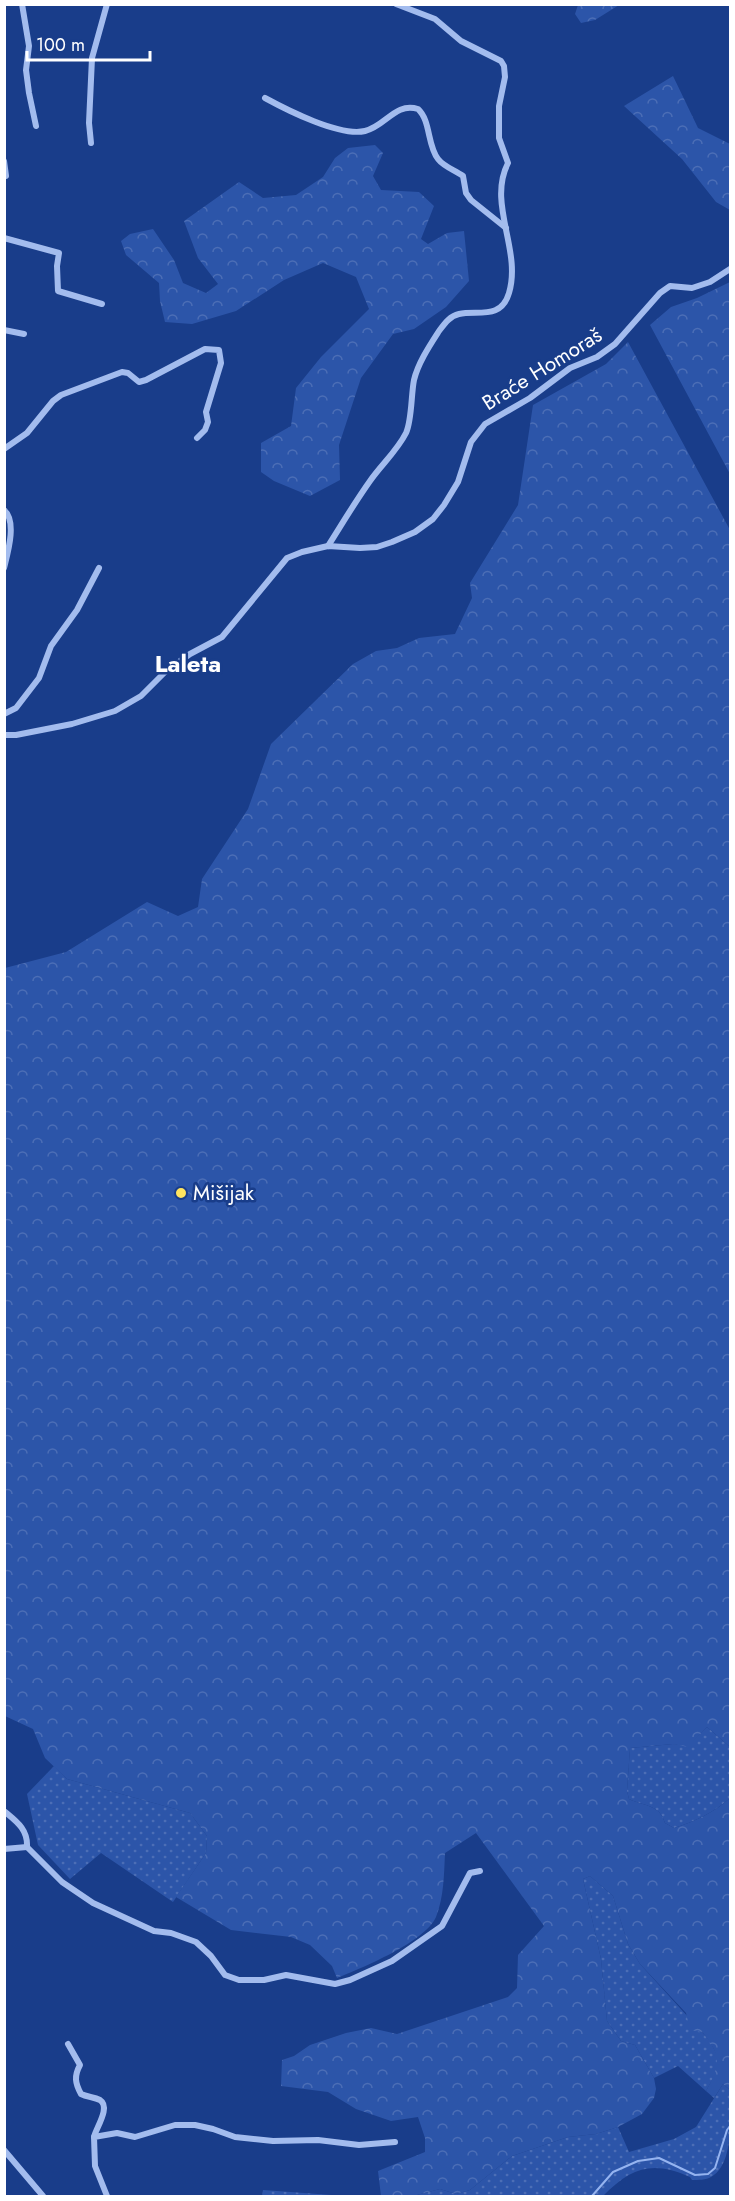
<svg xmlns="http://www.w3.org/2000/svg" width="735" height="2201" viewBox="0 0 735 2201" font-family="Jost,sans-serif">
<defs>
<pattern id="grass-dots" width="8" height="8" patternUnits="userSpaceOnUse" patternTransform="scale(1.5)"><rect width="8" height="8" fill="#2c55a9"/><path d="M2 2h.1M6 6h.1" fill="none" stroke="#4c6eb6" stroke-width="1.8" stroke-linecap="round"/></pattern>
<pattern id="forest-crowns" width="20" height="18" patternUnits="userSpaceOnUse" patternTransform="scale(1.5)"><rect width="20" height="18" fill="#2c55a9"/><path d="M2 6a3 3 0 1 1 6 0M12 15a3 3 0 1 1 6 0" fill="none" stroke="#4c6eb6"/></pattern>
</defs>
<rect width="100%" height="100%" fill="#193d8a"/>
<g fill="url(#grass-dots)">
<path d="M707,1727l23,20v51c-15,14 -36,24 -56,30l-9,-5c-6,-19 -19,-16 -36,-24l-2,-8 3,-43 43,-4 15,2z"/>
<path d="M54,1766l13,13 123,34 17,23 -1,17 -33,49 -72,-49 -31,26 -32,-34 -11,-51z"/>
<path d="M590,1876l23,20 15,48 12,20 70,77 9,18 -4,16 -9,16 -28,-25 -24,12 -19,-33 -14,-4 -14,-20 -6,-62 -18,-80z"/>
<path d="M723,2084l7,6c0,24 5,74 -19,87 -5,3 -13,3 -19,3l-2,-3c-37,-17 -59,-10 -87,19h-190l27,-7 16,5 14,-4 42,-34 56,-19 28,-3 22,-7 11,25 45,-13 22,-12z"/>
<path d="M263,2190l82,6h-83z"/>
</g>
<g fill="url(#forest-crowns)">
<path d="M578,5v-1l41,1 -24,15 -14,3 -6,-9z"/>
<path d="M673,76l25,52 32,16v66l-14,-8 -34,-43 -58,-53z"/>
<path d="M375,145l8,8 -10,23 8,14 38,2 15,14 -13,33 7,5 19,-11 17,-2 5,50 -23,26 -32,22 -21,5 -32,44 -22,67 1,35 -30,16 -36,-15 -13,-9v-29l30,-17 5,-38 25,-31 48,-48 -13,-32 -33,-14 -39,17 -48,31 -44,13 -27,-2 -5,-21 -1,-18 -33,-28 -5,-14 9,-7 23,-5 21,31 9,23 23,10 12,-9 -20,-26 -14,-37 55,-39 24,16 33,-3 27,-18 12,-19 13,-10z"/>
<path d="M730,282v192l-80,-149 21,-18 26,-9z"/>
<path d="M628,342l102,188v1217l-23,-20 -19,20 -15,-3 -43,4 -3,43 2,8c17,8 30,5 36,24l9,5c20,-6 41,-16 56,-30v292l-7,-6 -9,14 -8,-7c14,-25 16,-36 -4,-59l-13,-2 -3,-17 -46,-49 -12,-20 -15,-48 -23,-20 -7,3 18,80 6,62 14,20 14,4 19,33 2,11 -2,9 -12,16 -24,13 -22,7 -28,3 -56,19 -42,34 -14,4 -16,-5 -27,7h-32l-3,-25 47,-19v-14l-7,-21 -27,4 -35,-12 -28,-17 -47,-6 1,-26 12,-4 16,-11 36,-12 25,-5 26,6 111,-37 9,-9 1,-33 26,-29 -68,-93 -31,20c-1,21 -1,44 -9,64 -11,25 -74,51 -99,61l-5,-12 -22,-21 -19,-8 -60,-7 -55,-33 30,-44 1,-17 -17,-23 -123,-34 -22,-21 -12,-29 -28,-13v-748l61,-16 81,-50 31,14 20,-9 4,-28 46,-70 23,-65 82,-80 23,-13 21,-3 22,-10 36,-4 17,-36 -2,-15 48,-78 15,-100 73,-41z"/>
</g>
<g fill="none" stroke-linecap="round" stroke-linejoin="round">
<path stroke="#95b4f0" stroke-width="2" d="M592,2196l21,-24 25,-11 21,-3 36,17 13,-1 7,-6 12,-38 3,-4"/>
<g stroke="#a3bcee" stroke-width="6">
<path d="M22,4l7,42 -3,24 3,23 7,33"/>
<path d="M265,98c22,12 75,39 100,33 21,-5 30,-29 53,-22 13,12 9,36 20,50 6,8 17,11 25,17l3,17 5,7 35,28"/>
<path d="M91,143l-2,-20 3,-65 15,-54"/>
<path d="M4,161l2,15"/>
<path d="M4,238l55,15 -2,13 1,25 44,13"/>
<path d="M4,330l20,4"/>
<path d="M4,449l23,-16 26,-32 8,-6 61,-23 6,1 11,9 7,-2 59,-31 14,1 2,13 -15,49 2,10 -3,8 -8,8"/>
<path d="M4,510c13,11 4,42 0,58"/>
<path d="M328,546c14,-22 27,-44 42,-65 11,-16 27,-30 36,-48 6,-13 5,-38 8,-53 4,-17 16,-35 25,-49 6,-8 11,-15 20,-17 19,-4 42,6 50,-21 13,-43 -22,-89 -1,-130l-9,-25v-32l6,-29 -1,-11 -3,-5 -40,-20 -26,-22 -39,-15"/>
<path d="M4,714l12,-6 23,-30 12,-32 26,-36 22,-42"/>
<path d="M4,735h12l56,-11 43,-13 26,-15 24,-24 25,-18 32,-17 65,-79 15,-6 26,-6 32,2 17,-1 15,-5 23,-10 18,-13 11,-14 14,-23 13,-40 14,-18 45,-26 40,-30 27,-11 18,-13 45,-51 10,-7 22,2 18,-6 20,-13"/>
<path d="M4,1811c12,10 24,18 23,36l-23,2"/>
<path d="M27,1847l35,35 31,21 61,28 17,2 25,9 15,14 14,19 14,5h25l22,-5 49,9 15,-4 42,-19 50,-35 28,-53 10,-2"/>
<path d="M68,2044l12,21c-6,11 -5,18 1,29 6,3 13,3 19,6 11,7 -4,28 -6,37"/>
<path d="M4,2150l39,46"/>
<path d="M107,2196l-12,-30 -1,-29 23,-4 18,4 40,-12h20l18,4 22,8 38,4 45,-1 41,5 36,-3"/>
</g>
</g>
<circle fill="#ffe45f" stroke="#193d8a" stroke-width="2" cx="181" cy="1193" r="6"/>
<g text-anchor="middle" stroke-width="5" stroke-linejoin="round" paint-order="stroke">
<g font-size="21" fill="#fff" stroke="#193d8a">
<text transform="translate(542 369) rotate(-32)" y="7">Braće Homoraš</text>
</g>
<g font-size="21" fill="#fff" stroke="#193d8a" text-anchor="start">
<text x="193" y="1200">Mišijak</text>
</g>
<g font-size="24" font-weight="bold" fill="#fff" stroke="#193d8a">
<text x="188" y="672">Laleta</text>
</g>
</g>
<rect width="735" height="2201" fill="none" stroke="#ffffff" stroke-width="12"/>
<path d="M27 51v9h123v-9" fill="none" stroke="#ffffff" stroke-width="3"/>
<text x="36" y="51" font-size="18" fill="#ffffff" stroke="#193d8a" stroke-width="4.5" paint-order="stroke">100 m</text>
</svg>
